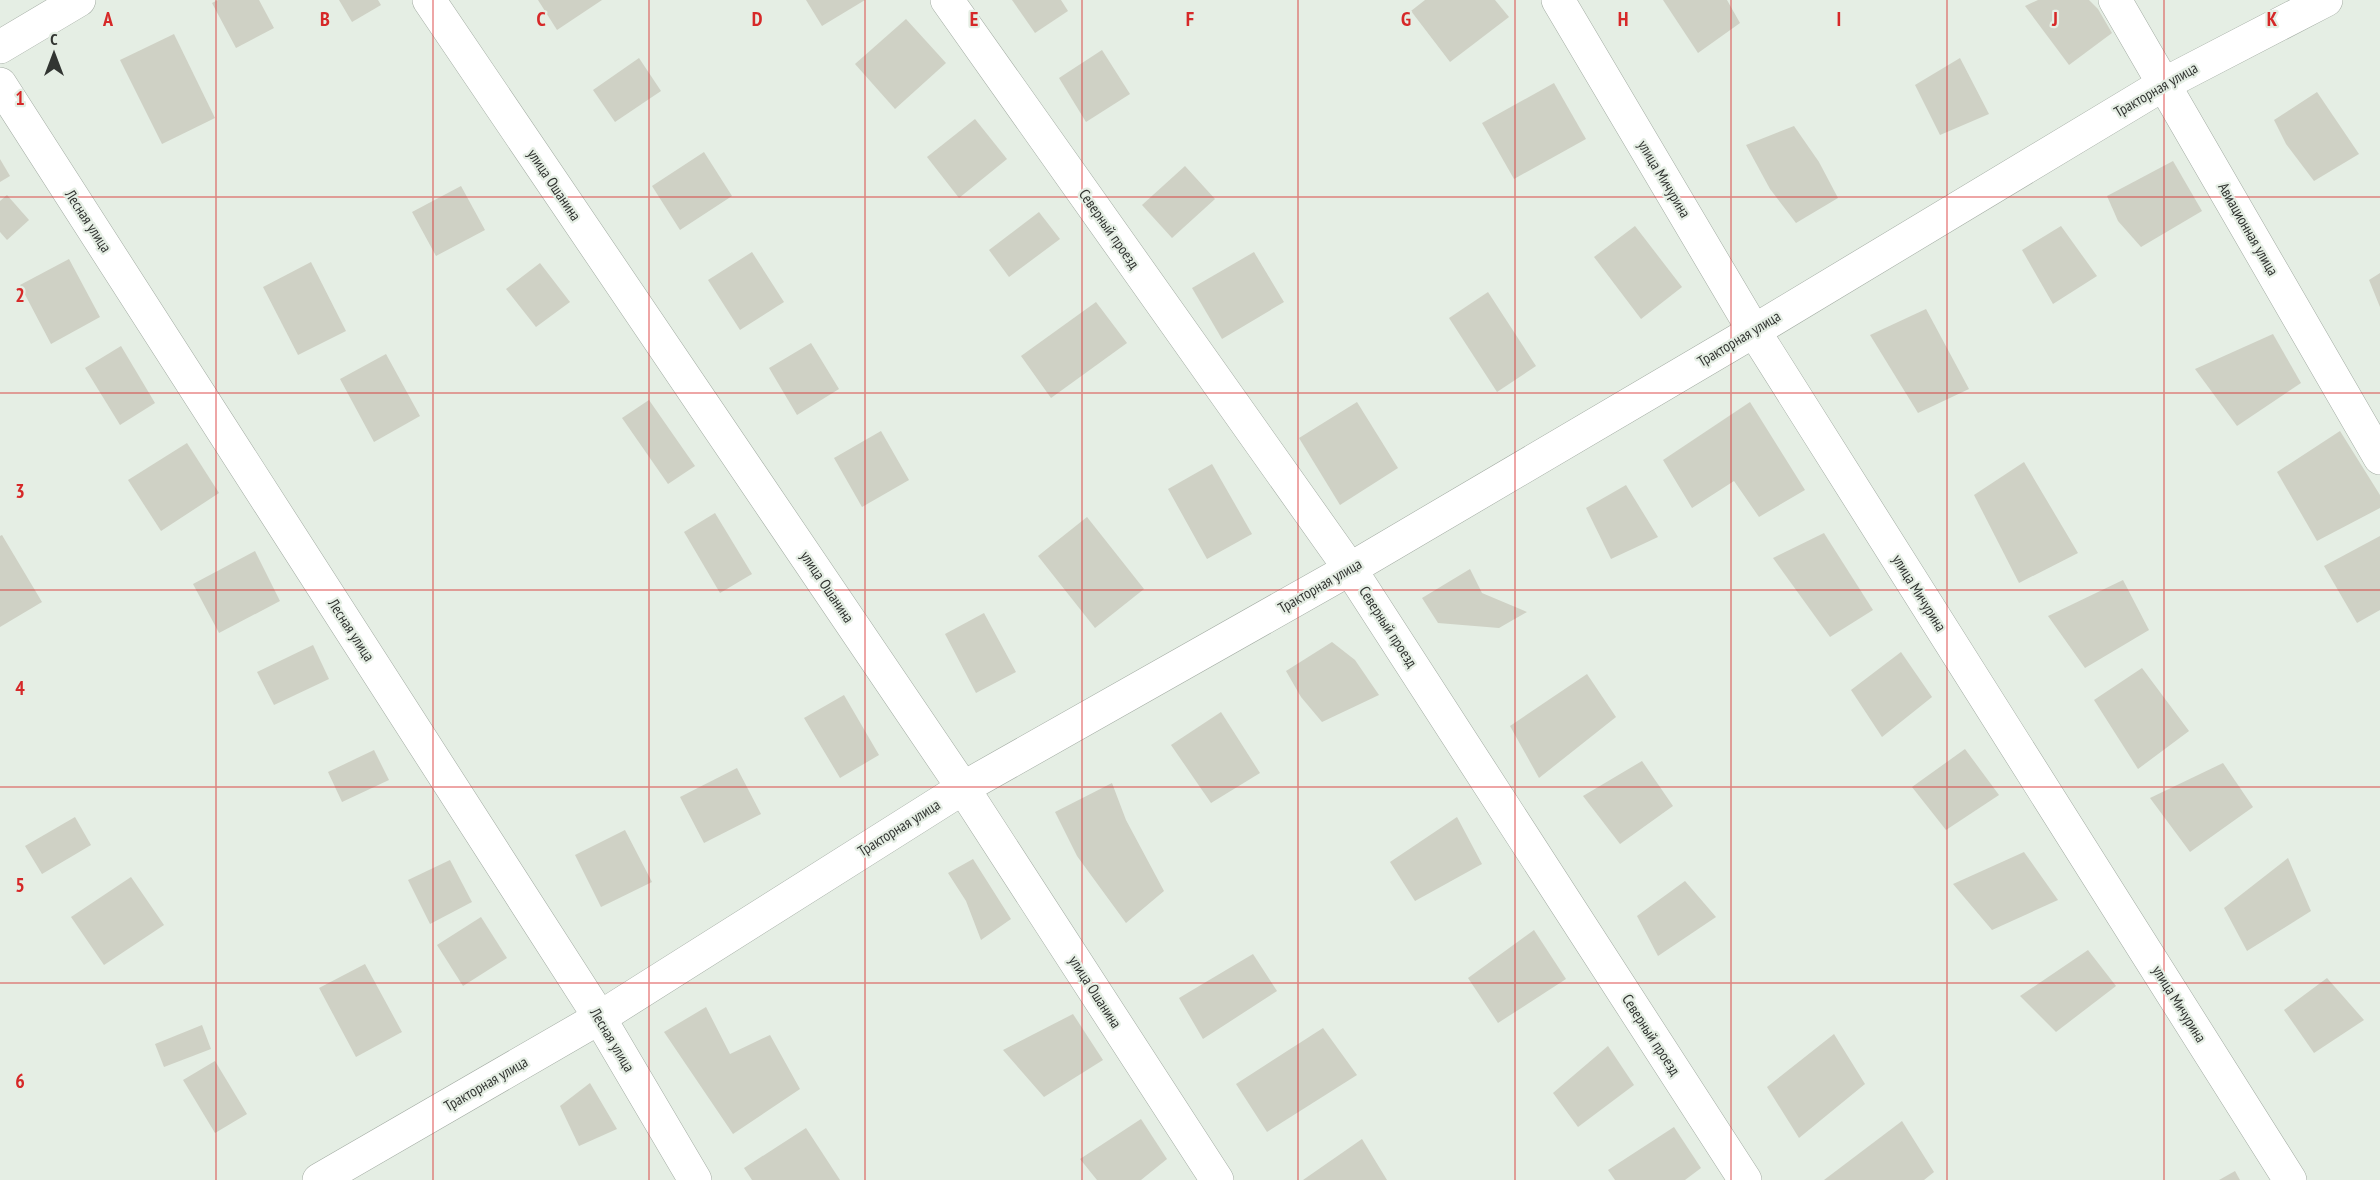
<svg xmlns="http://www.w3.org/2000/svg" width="2380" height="1180" viewBox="0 0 2380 1180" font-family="'PT Sans Narrow',sans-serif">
<rect width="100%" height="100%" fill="#e5eee4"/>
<g fill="#cfd1c5">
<path d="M218,0h41l15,28 -38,20 -24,-45z"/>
<path d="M339,0h39l3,5 -29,17z"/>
<path d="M538,0h64l-45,30z"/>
<path d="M806,0h59l-43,26z"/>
<path d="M1012,0h49l7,11 -33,22z"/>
<path d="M1425,0h70l14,17 -59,45 -39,-51z"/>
<path d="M1663,0h64l13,23 -42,30z"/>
<path d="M2038,0h51l9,9 14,24 -43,32 -44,-59z"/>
<path d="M906,19l40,44 -51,46 -40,-45z"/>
<path d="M174,34l41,84 -53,26 -42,-84z"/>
<path d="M1102,50l28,44 -44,28 -27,-44z"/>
<path d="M639,58l22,33 -46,31 -22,-32z"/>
<path d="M1960,58l29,56 -49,21 -25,-50z"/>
<path d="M1554,83l32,56 -72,40 -32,-56z"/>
<path d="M2317,92l42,62 -45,27 -28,-37 -12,-24z"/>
<path d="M975,119l32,40 -48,39 -32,-41z"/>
<path d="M1794,126l25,36 19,36 -42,25 -26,-34 -24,-44z"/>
<path d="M704,152l28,44 -52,34 -28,-44z"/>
<path d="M0,159l10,17 -10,6z"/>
<path d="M2173,161l29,50 -61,36 -23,-26 -11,-25z"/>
<path d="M1185,166l30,33 -43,39 -30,-33z"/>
<path d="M461,186l24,44 -49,26 -24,-44z"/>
<path d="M7,195l22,25 -22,20 -7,-8v-31z"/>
<path d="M1039,212l21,27 -51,38 -20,-27z"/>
<path d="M1635,226l47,61 -41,32 -47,-62z"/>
<path d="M2061,226l36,50 -44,28 -31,-54z"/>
<path d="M752,252l32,50 -44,28 -32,-50z"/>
<path d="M1254,252l30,50 -62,37 -30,-51z"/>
<path d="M69,259l31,58 -49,27 -31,-59z"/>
<path d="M311,262l35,69 -48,24 -35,-68z"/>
<path d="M540,263l30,39 -34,25 -30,-38z"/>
<path d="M2380,273v34l-11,-27z"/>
<path d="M1488,292l48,74 -39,26 -48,-74z"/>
<path d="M1096,302l31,41 -76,55 -30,-42z"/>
<path d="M1926,309l43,80 -51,24 -48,-78z"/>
<path d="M2273,334l28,49 -64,43 -42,-57z"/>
<path d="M811,343l28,46 -42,26 -28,-47z"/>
<path d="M121,346l34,57 -35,22 -35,-57z"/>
<path d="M386,354l34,62 -46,26 -34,-63z"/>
<path d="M649,400l46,66 -27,18 -46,-66z"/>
<path d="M1357,402l41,66 -58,37 -41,-67z"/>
<path d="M1750,402l55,88 -46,27 -25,-36 -42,27 -29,-48z"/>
<path d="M881,431l28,49 -47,27 -28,-49z"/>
<path d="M2340,431l40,64v13l-63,33 -40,-69z"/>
<path d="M187,443l32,50 -58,38 -33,-51z"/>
<path d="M2024,462l54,91 -59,30 -45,-88z"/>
<path d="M1212,464l40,70 -45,25 -39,-70z"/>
<path d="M1626,485l32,52 -47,22 -25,-51z"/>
<path d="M715,513l37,61 -32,19 -36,-61z"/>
<path d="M1087,517l57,72 -49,39 -57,-72z"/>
<path d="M1824,533l49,77 -43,27 -57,-79z"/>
<path d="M2,535l40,67 -42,25v-91z"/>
<path d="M2380,536v74l-23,13 -33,-57z"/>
<path d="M255,551l25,50 -61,32 -26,-49z"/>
<path d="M1470,569l12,24 45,19 -28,16 -61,-5 -16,-25z"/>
<path d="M2123,580l26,50 -64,38 -37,-52z"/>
<path d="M984,613l32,59 -40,21 -31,-59z"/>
<path d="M1332,642l23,18 24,35 -57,27 -21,-25 -15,-26z"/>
<path d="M313,645l16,34 -55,26 -17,-33z"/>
<path d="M1901,652l31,45 -50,40 -31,-47z"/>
<path d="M2142,668l47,63 -51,38 -44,-69z"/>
<path d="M1587,674l29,43 -77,61 -29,-52z"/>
<path d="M844,695l35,60 -39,23 -36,-60z"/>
<path d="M1221,712l39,61 -49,30 -40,-58z"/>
<path d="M1965,749l34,46 -53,35 -34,-43z"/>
<path d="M374,750l15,30 -47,22 -14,-30z"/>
<path d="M1642,761l31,45 -53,38 -37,-48z"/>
<path d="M2223,763l30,44 -63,45 -40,-54z"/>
<path d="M737,768l24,46 -57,29 -24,-46z"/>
<path d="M1112,783l14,37 38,71 -38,32 -49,-67 -22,-44z"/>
<path d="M75,817l16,28 -49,29 -17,-28z"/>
<path d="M1457,817l25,47 -67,37 -25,-39z"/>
<path d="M625,830l27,52 -51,25 -26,-52z"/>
<path d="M2024,852l34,48 -66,30 -39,-46z"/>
<path d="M2288,858l23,53 -64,40 -23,-43z"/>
<path d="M973,859l38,60 -30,21 -15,-39 -18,-28z"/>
<path d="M450,860l22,42 -42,22 -22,-44z"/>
<path d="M131,877l33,48 -60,40 -33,-48z"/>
<path d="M1685,881l31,36 -58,39 -21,-40z"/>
<path d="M481,917l26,41 -44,28 -26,-41z"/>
<path d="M1534,930l32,49 -68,44 -30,-45z"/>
<path d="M2088,950l28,36 -60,46 -36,-36z"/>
<path d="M1253,954l24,37 -74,48 -24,-41z"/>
<path d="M365,964l37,68 -46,25 -37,-69z"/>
<path d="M2327,978l37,42 -50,33 -30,-43z"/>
<path d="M706,1007l24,47 40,-19 30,54 -67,45 -69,-102z"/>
<path d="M1073,1014l30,46 -59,37 -41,-47z"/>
<path d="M202,1025l9,24 -47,18 -9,-23z"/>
<path d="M1323,1028l34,47 -90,57 -31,-48z"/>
<path d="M1834,1034l31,50 -66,54 -32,-51z"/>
<path d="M1608,1046l26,39 -56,42 -25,-34z"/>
<path d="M215,1061l32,53 -32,19 -32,-53z"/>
<path d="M590,1083l27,46 -38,17 -19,-40z"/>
<path d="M1141,1119l26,40 -26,21h-44l-17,-21z"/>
<path d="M1902,1121l32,51 -10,8h-100z"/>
<path d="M1674,1127l27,41 -16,12h-70l-7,-10z"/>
<path d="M806,1128l34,52h-88l-8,-12z"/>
<path d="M1362,1139l25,41h-84z"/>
<path d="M2235,1171l5,9h-21z"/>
</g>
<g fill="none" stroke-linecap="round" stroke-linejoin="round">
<g stroke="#a3aca3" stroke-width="34">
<g id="minor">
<path d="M429,0l534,788 254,392"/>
<path d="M947,0l403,569 395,611"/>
<path d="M1558,0l196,331 536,849"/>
<path d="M2115,0l265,458"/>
<path d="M0,47l79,-47"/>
<path d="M0,84l593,923 102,173"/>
<path d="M319,1180l280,-162 364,-230 387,-219 404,-238 410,-247 162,-84"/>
</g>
</g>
<use href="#minor" stroke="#fff" stroke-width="33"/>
</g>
<path fill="none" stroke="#d62828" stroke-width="1.5" stroke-opacity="0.55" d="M216,0v1180M433,0v1180M649,0v1180M865,0v1180M1082,0v1180M1298,0v1180M1515,0v1180M1731,0v1180M1947,0v1180M2164,0v1180M0,197h2380M0,393h2380M0,590h2380M0,787h2380M0,983h2380"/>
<g text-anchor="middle" stroke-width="4.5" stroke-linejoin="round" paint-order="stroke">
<g font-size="15" fill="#323532" stroke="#e5eee4">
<text transform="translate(2156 90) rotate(-30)" y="5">Тракторная улица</text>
<text transform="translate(1664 179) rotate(59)" y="5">улица Мичурина</text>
<text transform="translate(554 185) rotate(56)" y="5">улица Ошанина</text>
<text transform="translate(88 221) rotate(57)" y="5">Лесная улица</text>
<text transform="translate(1109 229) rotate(55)" y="5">Северный проезд</text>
<text transform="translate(2248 229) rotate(60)" y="5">Авиационная улица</text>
<text transform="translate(1739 339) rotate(-31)" y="5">Тракторная улица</text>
<text transform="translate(1320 586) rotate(-30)" y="5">Тракторная улица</text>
<text transform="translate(827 587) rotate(56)" y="5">улица Ошанина</text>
<text transform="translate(1919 593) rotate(58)" y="5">улица Мичурина</text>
<text transform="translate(1388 627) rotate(57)" y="5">Северный проезд</text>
<text transform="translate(351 630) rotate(57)" y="5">Лесная улица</text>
<text transform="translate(899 828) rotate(-32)" y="5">Тракторная улица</text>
<text transform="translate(1095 992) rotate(57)" y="5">улица Ошанина</text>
<text transform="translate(2179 1004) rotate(58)" y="5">улица Мичурина</text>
<text transform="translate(1651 1035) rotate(57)" y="5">Северный проезд</text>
<text transform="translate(612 1040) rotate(59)" y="5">Лесная улица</text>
<text transform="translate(486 1084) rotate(-30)" y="5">Тракторная улица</text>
</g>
</g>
<g font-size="20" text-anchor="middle" font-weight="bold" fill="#d62828" stroke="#e5eee4" stroke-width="4.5" stroke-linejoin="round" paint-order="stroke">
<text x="108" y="26">A</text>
<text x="325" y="26">B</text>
<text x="541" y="26">C</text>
<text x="757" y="26">D</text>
<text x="974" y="26">E</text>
<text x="1190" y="26">F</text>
<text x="1406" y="26">G</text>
<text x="1623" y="26">H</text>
<text x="1839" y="26">I</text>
<text x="2055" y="26">J</text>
<text x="2272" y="26">K</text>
<text x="20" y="105">1</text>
<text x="20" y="302">2</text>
<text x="20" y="498">3</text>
<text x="20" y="695">4</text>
<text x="20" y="892">5</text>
<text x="20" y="1088">6</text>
</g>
<g transform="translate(54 54)" stroke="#e5eee4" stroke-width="4.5" paint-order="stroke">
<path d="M0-4.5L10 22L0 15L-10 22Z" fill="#323532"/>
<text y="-9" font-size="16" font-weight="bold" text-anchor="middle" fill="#323532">С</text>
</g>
</svg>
